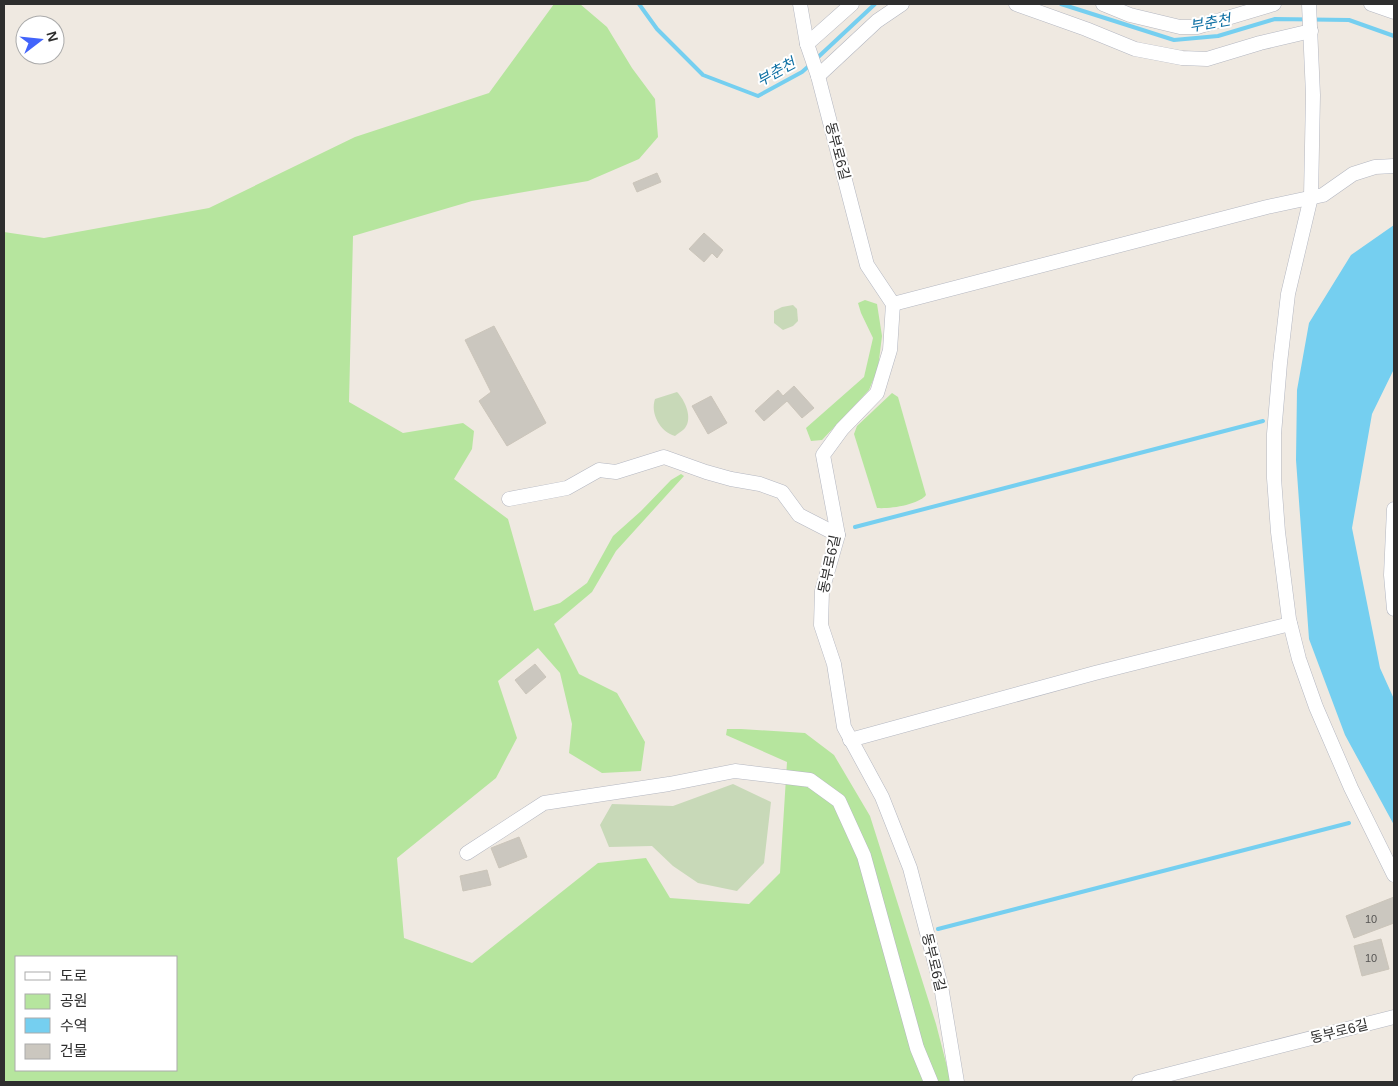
<svg xmlns="http://www.w3.org/2000/svg" width="1398" height="1086" viewBox="0 0 1398 1086" font-family="Helvetica,'Noto Sans KR',sans-serif">
<rect width="100%" height="100%" fill="#efe9e1"/>
<g fill="#b6e59e" fill-rule="evenodd">
<path d="M554,4h26l27,23 25,41 23,31 3,38 -19,22 -51,22 -116,20 -119,35 -4,166 54,31 60,-10 11,8 -2,18 -18,30 54,40 26,92 26,-8 27,-20 26,-47 28,-25 30,-31 10,-6 3,2 -68,75 -24,41 -38,32 25,50 38,19 28,49 -4,29 -39,2 -33,-20 3,-29 -12,-51 -22,-25 -40,33 19,57 -21,40 -99,80 7,80 68,25 126,-100 48,-5 24,40 79,6 31,-31 7,-111 -61,-27 1,-6h14l64,4 29,22 36,61 66,208 15,58h-947v-850l40,6 165,-30 146,-71 134,-44zM16,957h160v113h-160z"/>
<path d="M865,300l12,4 5,32 -4,32 -9,22 -47,50 -11,1 -5,-13 58,-51 9,-39 -12,-25 -3,-10z"/>
<path d="M892,393l6,4 28,98c-8,10 -36,14 -49,13l-23,-74 3,-8z"/>
</g>
<g fill="#c8d9b8">
<path d="M793,305l4,4 1,12 -5,5 -10,4 -9,-7v-12l8,-4z"/>
<path d="M677,392c8,8 16,26 8,36 -2,3 -7,5 -10,8 -15,-4 -25,-23 -20,-37z"/>
<path d="M733,784l38,18 -7,61 -27,28 -39,-8 -25,-17 -21,-20 -43,1 -9,-22 12,-21 61,2z"/>
</g>
<path fill="#75cff0" d="M1394,225v144l-22,45 -20,114 28,140 14,31v126l-49,-90 -36,-96 -13,-179 1,-70 12,-67 42,-68z"/>
<g fill="none" stroke-linecap="round" stroke-linejoin="round">
<g stroke="#75cff0" stroke-width="4">
<path d="M639,4l18,25 46,46 55,21 44,-24 8,-7"/>
<path d="M1061,4l113,36 44,-4 57,-17 74,1 45,16"/>
<path d="M815,60l60,-56"/>
<path d="M855,527l408,-106"/>
<path d="M938,929l411,-106"/>
</g>
</g>
<g fill="#cbc7bf" stroke="#cbc5ba">
<path d="M657,173l4,9 -24,10 -4,-9z"/>
<path d="M704,233l19,17 -6,8 -5,-5 -8,9 -15,-13z"/>
<path d="M494,326l52,97 -39,23 -28,-45 12,-9 -26,-52z"/>
<path d="M794,386l20,22 -12,10 -15,-17 -23,20 -9,-10 23,-21 5,6z"/>
<path d="M711,396l16,27 -19,11 -16,-28z"/>
<path d="M535,664l11,13 -20,17 -11,-14z"/>
<path d="M519,837l8,20 -28,11 -8,-20z"/>
<path d="M487,870l4,15 -28,6 -3,-15z"/>
<path d="M1394,897v26l-40,15 -8,-22z"/>
<path d="M1381,939l8,30 -27,7 -8,-30z"/>
</g>
<g fill="none" stroke-linecap="round" stroke-linejoin="round">
<g stroke="#b4b7c1" stroke-width="15">
<g id="minor">
<path d="M800,4l7,40 11,32 49,189 26,39 -3,46 -13,43 -35,36 -19,26 15,80 -16,56 -1,34 13,39 10,63 38,70 28,71 31,118 16,96"/>
<path d="M1016,4l70,25 49,20 47,9 25,1 53,-16 51,-12"/>
<path d="M1103,4l27,11 50,12h17l77,-23"/>
<path d="M1309,4l4,91 -2,102 -23,97 -8,69 -6,71v44l4,54 11,87 10,40 17,48 35,81 43,87"/>
<path d="M1371,4l23,8"/>
<path d="M807,44l45,-40"/>
<path d="M818,76l59,-55 25,-17"/>
<path d="M893,304l374,-97 56,-12 30,-21 22,-7 19,-1"/>
<path d="M509,499l58,-11 32,-18 17,2 48,-15 42,15 25,7 29,5 22,8 17,23 39,20"/>
<path d="M1394,509l-3,66 3,34"/>
<path d="M850,740l245,-67 195,-49"/>
<path d="M467,853l77,-50 125,-19 66,-13 75,9 29,21 25,55 53,192 14,34"/>
<path d="M1139,1082l255,-65"/>
</g>
</g>
<use href="#minor" stroke="#fff" stroke-width="14"/>
</g>
<g text-anchor="middle" stroke-width="4" stroke-linejoin="round" paint-order="stroke">
<g font-size="11" fill="#555452">
<text x="1371" y="923">10</text>
<text x="1371" y="962">10</text>
</g>
<g font-size="14" fill="#2e2e2e" stroke="#fff">
<text transform="translate(838 151) rotate(75)" y="5">동부로6길</text>
<text transform="translate(829 564) rotate(-78)" y="5">동부로6길</text>
<text transform="translate(934 962) rotate(76)" y="5">동부로6길</text>
<text transform="translate(1339 1031) rotate(-14)" y="5">동부로6길</text>
</g>
<g font-size="15" font-style="italic" fill="#0d6fa3" stroke="#fff">
<text transform="translate(1210 23) rotate(-10)" y="5">부춘천</text>
<text transform="translate(776 72) rotate(-29)" y="5">부춘천</text>
</g>
</g>
<rect width="1398" height="1086" fill="none" stroke="#2e2e2e" stroke-width="10"/>
<rect x="15" y="956" width="162" height="115" fill="#ffffff" stroke="#ababab"/>
<rect x="25" y="972" width="25" height="8" fill="#ffffff" stroke="#ababab"/>
<text x="60" y="981" font-size="15" fill="#2e2e2e">도로</text>
<rect x="25" y="994" width="25" height="15" fill="#b6e59e" stroke="#ababab"/>
<text x="60" y="1006" font-size="15" fill="#2e2e2e">공원</text>
<rect x="25" y="1018" width="25" height="15" fill="#75cff0" stroke="#ababab"/>
<text x="60" y="1031" font-size="15" fill="#2e2e2e">수역</text>
<rect x="25" y="1044" width="25" height="15" fill="#cbc7bf" stroke="#ababab"/>
<text x="60" y="1056" font-size="15" fill="#2e2e2e">건물</text>
<g transform="translate(40 40) rotate(74)"><circle r="24" fill="#ffffff" stroke="#ababab"/>
<path d="M0-4L9 19L0 12L-9 19Z" fill="#4264fb"/>
<text y="-8" font-size="14" font-weight="bold" text-anchor="middle" fill="#2e2e2e">N</text>
</g>
</svg>
